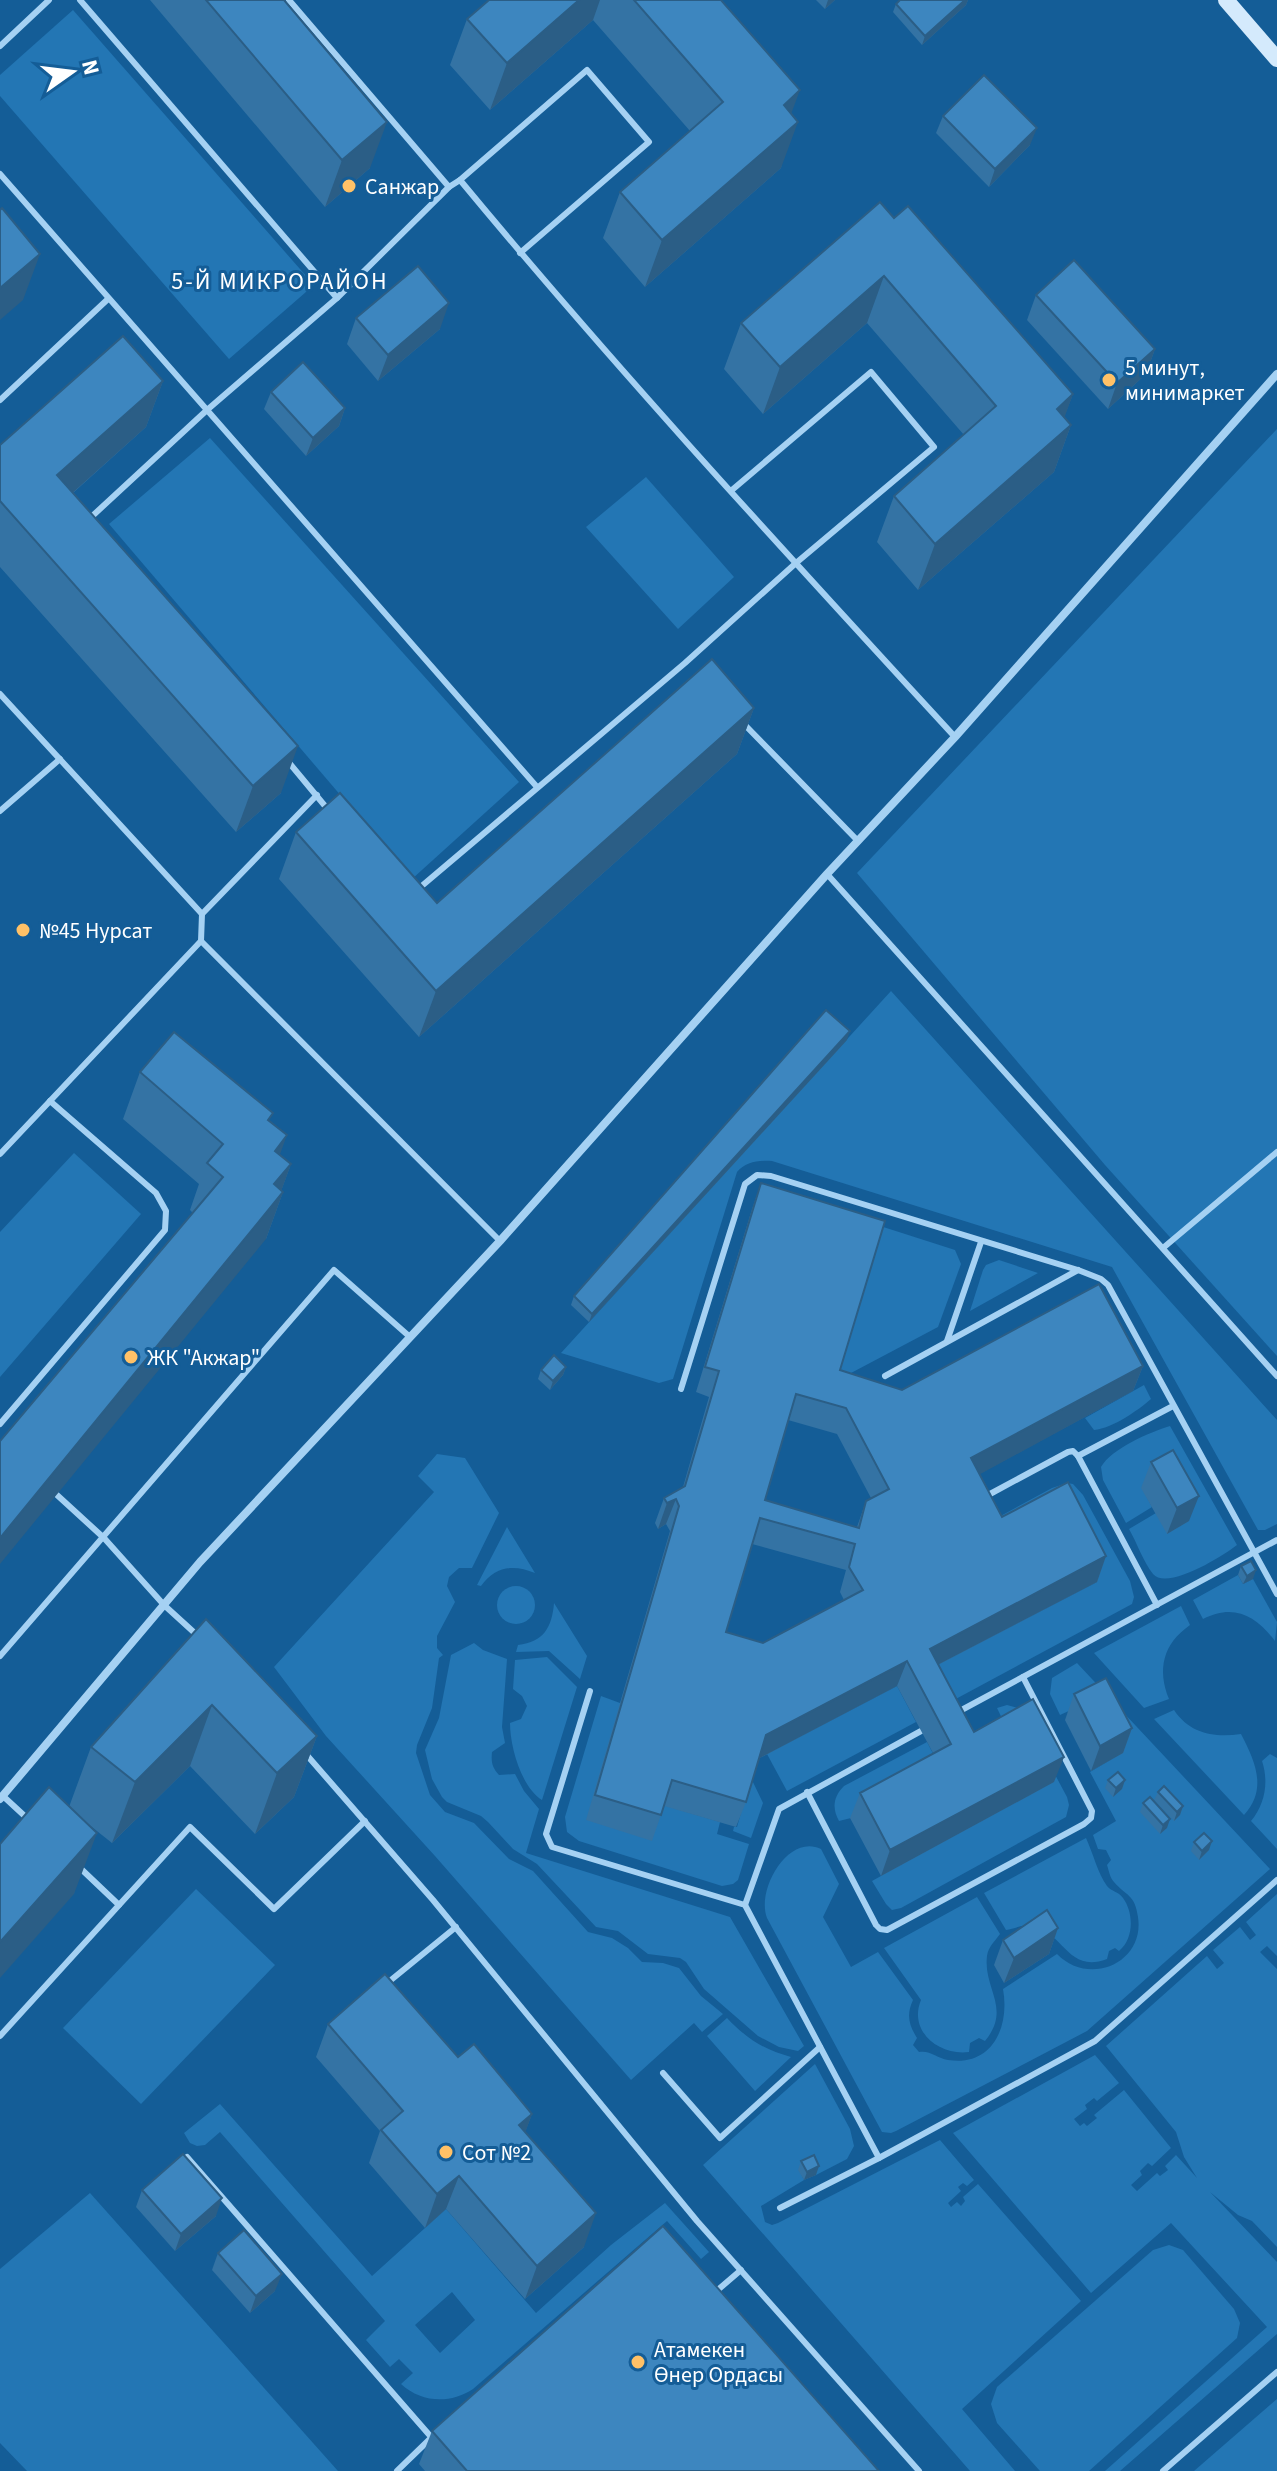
<svg xmlns="http://www.w3.org/2000/svg" width="1277" height="2471" viewBox="0 0 1277 2471" font-family="'Source Sans 3',sans-serif">
<rect width="100%" height="100%" fill="#145d97"/>
<g fill="#2376b4" fill-rule="evenodd">
<path d="M73,10l241,275 -85,74 -229,-263v-21z"/>
<path d="M1277,429v927l-172,-191 -248,-292z"/>
<path d="M210,438l309,344 -107,97 -303,-355z"/>
<path d="M646,477l88,100 -56,52 -92,-102z"/>
<path d="M891,991l386,429v104l-12,6h-7l-146,-263 -340,-106c-13,-1 -27,1 -35,11l-64,207 -14,4 -98,-30z"/>
<path d="M74,1153l67,61 -141,163v-145z"/>
<path d="M771,1191l184,59 6,14 -23,63 -104,55z"/>
<path d="M999,1260l39,13 -68,38 13,-41 3,-5z"/>
<path d="M1144,1385l7,14c-14,12 -38,29 -57,31l-9,-12z"/>
<path d="M1170,1426l67,119c-14,11 -70,46 -84,29 -10,-13 -16,-31 -24,-45l27,-16 11,20 -25,-45 10,19 -26,16 -23,-43 -2,-13c10,-18 49,-35 69,-41z"/>
<path d="M437,1454l28,4 34,55 -27,55h-13l-10,9 -2,9 8,16 -18,34v12l6,7 -4,3 -7,50 -15,37 -1,8 14,42 15,17 29,11 35,36 24,12 55,61 24,6 16,10 14,14 21,1 16,5 22,28 22,18 -21,18 -8,-9 -63,57 -196,-224 -109,-120 -52,-69 160,-175 -16,-16z"/>
<path d="M1067,1483l6,1 10,11 47,86 4,16 -2,7 -193,104 -19,-34 177,-92 -113,-57 68,-37z"/>
<path d="M507,1527l28,46c-21,-9 -40,-7 -54,13l-4,-1z"/>
<path d="M1238,1575l5,9 10,-5 24,43 -2,19c-19,-25 -41,-38 -72,-22l-10,-19z"/>
<circle cx="516" cy="1605" r="19"/>
<path d="M554,1603l33,53 -7,23 -31,-28 -33,1 2,-7c26,-3 34,-18 36,-42z"/>
<path d="M1181,1606l9,19c-27,19 -33,44 -21,74l-25,9 -50,-55z"/>
<path d="M474,1643l9,7 24,9 -5,68 3,16 -13,9c-1,10 0,15 7,23l16,-1 9,17 15,18 -13,44 204,64 74,129 -6,5 -19,-4 -21,-11 -54,-47 -18,-27 -6,-4 -32,-4 -30,-23 -22,-4 -59,-63 -24,-15 -25,-27 -7,-6 -34,-14 -5,-5 -10,-18 -7,-29 14,-32 12,-63z"/>
<path d="M547,1657l30,30 -35,113c-21,-13 -32,-54 -32,-77l11,-4 6,-13 -5,-10 -9,-7 2,-29z"/>
<path d="M1077,1663l193,206 -183,162 -191,100 -5,2 -9,-1 -115,-214c-11,-28 21,-85 54,-69l18,35 -16,33 28,50 27,-15 35,48c-7,15 -4,25 4,38l-4,7 6,7c11,-2 18,6 29,8 44,7 62,-33 55,-71l54,-35c32,33 88,9 81,-37 -3,-23 -12,-21 -24,-35 -4,-4 -5,-11 -7,-17l4,-5 -5,-10 -8,-1 -5,-14 23,-14 -26,-49 32,-19 -40,-48 -22,10 -10,-21 2,-16z"/>
<path d="M897,1686l19,36 -129,69 -20,-37z"/>
<path d="M601,1696l19,7 43,102 57,17 -3,12 32,10 -11,36 -5,4 -11,2 -143,-45 -12,-9 -2,-15z"/>
<path d="M1007,1705l11,3 4,5 45,84 2,8 -3,12 -165,91 -9,2 -6,-6 -14,-23 9,-5 128,-143 -12,-25z"/>
<path d="M1174,1710c16,24 41,28 67,24 14,27 27,55 3,81l-90,-96z"/>
<path d="M927,1742l14,27 -90,49 -12,3c-7,-13 -6,-24 5,-35z"/>
<path d="M1270,1754l7,4v91l-26,-28c14,-17 18,-39 11,-60z"/>
<path d="M751,1778l12,25 -12,35 -18,-7 1,-4h3z"/>
<path d="M1086,1838c7,15 12,36 21,48 5,6 11,5 16,12 11,15 11,41 -4,53l-4,-3 -6,3 -2,8c-40,15 -43,-28 -76,-33 -9,-2 -17,3 -25,4l-22,-37z"/>
<path d="M196,1889l79,76 -134,139 -78,-76z"/>
<path d="M1277,1894v62l-10,-10 -7,6 17,17v278l-25,-26 -14,-6 -28,-23 67,70v72l-157,137h-15l162,-144 -96,-104 -80,70 -138,-160 142,-78 24,28 -22,18 -3,-3 -9,7 2,4 -13,10 6,7 4,-3 3,3 10,-8 -3,-3 30,-25 47,58 -19,18 -4,-3 -8,8 2,4 -11,10 6,6 20,-18 3,3 8,-6 -3,-4 11,-11 21,23 -13,-21 -8,-25 -70,-86 101,-90 10,13 7,-6 -11,-13 27,-23 10,13 6,-5 -10,-13z"/>
<path d="M977,1897l23,37c-5,7 -12,13 -13,22 -4,33 25,52 -2,85l-6,-3 -9,5 -1,9c-30,4 -61,-21 -48,-52l-37,-52z"/>
<path d="M727,2018c19,20 37,32 64,39l-36,34 -48,-55z"/>
<path d="M815,2064l35,65 4,17 -7,13 -31,16 -6,-11 -11,6 5,10 -43,26 4,16 7,3 6,-2 162,-83 34,40 -7,6 -4,-3 -5,4 3,4 -13,12 3,4 6,-5 4,4 4,-5 -2,-4 15,-13 103,117 -119,108 53,62h-45l-267,-306z"/>
<path d="M220,2104l152,172 74,-67 90,104 75,-68 54,-42 44,49 -8,7 -34,-38 -194,168c-23,15 -51,14 -72,-5l12,-11 -14,-14 -9,8 -24,-27 19,-19 -165,-189 -15,13 -8,1 -7,-3 -6,-10zM452,2292l23,28 -35,33 -25,-28z"/>
<path d="M90,2193l248,278h-311l-27,-28v-174z"/>
<path d="M1169,2245l14,5 51,59 6,14 -3,15 -148,133h-49l-43,-48 -6,-19 6,-17 156,-137z"/>
<path d="M1277,2399v72h-83z"/>
</g>
<g fill="none" stroke-linecap="round" stroke-linejoin="round">
<g stroke="#a5d1f3" stroke-width="6">
<path d="M80,0l257,298 112,-111"/>
<path d="M289,0l160,187 11,-7c158,191 327,374 495,557"/>
<path d="M0,46l49,-46"/>
<path d="M0,174l207,236 -119,110"/>
<path d="M460,180l127,-110 62,72 -129,111"/>
<path d="M337,298l-130,112 330,377"/>
<path d="M0,400l108,-101"/>
<path d="M0,694l202,220 -1,27 299,300"/>
<path d="M743,723l115,118"/>
<path d="M286,759l44,53"/>
<path d="M0,811l60,-52"/>
<path d="M827,874l450,502"/>
<path d="M417,890l268,-227 111,-100 138,-116 -63,-75 -139,118"/>
<path d="M202,914l115,-119"/>
<path d="M0,1154l201,-213"/>
<path d="M1163,1248l114,-96"/>
<path d="M947,1341l34,-99"/>
<path d="M885,1376l193,-106"/>
<path d="M681,1389l64,-205 12,-9 14,1 307,94 23,9 7,6 169,309"/>
<path d="M0,1424l165,-194 1,-19 -10,-18 -106,-92"/>
<path d="M1078,1456l79,149"/>
<path d="M990,1494l78,-42 5,-1 5,5 95,-50"/>
<path d="M57,1495l47,43 60,67 34,31"/>
<path d="M0,1656l334,-386 76,67"/>
<path d="M590,1691l-44,143 6,13 193,58 134,253"/>
<path d="M956,1713l321,-173"/>
<path d="M305,1753l128,147 264,321 222,250"/>
<path d="M807,1792l69,133 4,4 7,1 197,-106 7,-6 1,-7 -69,-134"/>
<path d="M3,1796l26,24"/>
<path d="M78,1866l41,39"/>
<path d="M745,1905l34,-96 142,-78"/>
<path d="M391,1980l65,-53"/>
<path d="M0,2036l190,-209 84,82 91,-88"/>
<path d="M663,2073l57,65 100,-91"/>
<path d="M187,2157l245,281"/>
<path d="M780,2208l99,-50 216,-117 182,-161"/>
<path d="M713,2294l28,-24"/>
<path d="M397,2471l35,-34"/>
<path d="M1163,2471l114,-99"/>
</g>
<path stroke="#a5d1f3" stroke-width="8" d="M0,1799l200,-237 300,-321 327,-367 128,-137 322,-363"/>
<path stroke="#d4eafc" stroke-width="16" d="M1226,0l51,59"/>
</g>
<g fill="#3473a4" fill-rule="evenodd">
<path d="M150,0h134l86,168 -45,39z"/>
<path d="M489,0h232l70,114 -10,54 -136,119 -42,-49 17,-46 70,-61 -97,-111 -103,90 -40,-45 17,-46z"/>
<path d="M816,0h19l-10,9z"/>
<path d="M900,0h68l-2,5 -44,40 -29,-33 3,-8z"/>
<path d="M943,116l87,29 -41,42 -53,-54z"/>
<path d="M894,218l179,176 -9,23 7,8 -17,47 -136,118 -41,-48 17,-46 70,-61 -97,-112 -104,91 -39,-45 17,-46z"/>
<path d="M1036,295l119,54 -9,25 -38,35 -81,-89z"/>
<path d="M356,318l84,11 -62,52 -31,-37z"/>
<path d="M163,381l-17,46 -73,66 208,300 -45,39 -236,-265v-122z"/>
<path d="M271,392l74,16 -6,18 -33,30 -42,-47z"/>
<path d="M754,708l-17,46 -318,283 -140,-158 17,-47 141,71z"/>
<path d="M847,1040l-258,282 -18,-17 3,-9z"/>
<path d="M140,1072l130,49 10,34 11,9 -10,27 2,1 -17,47 -73,-26 -3,-3 9,-26 -76,-65z"/>
<path d="M761,1183l79,187 62,20 241,-24 -10,25 -154,83 23,43 104,39 -9,26 -159,83 36,67 80,50 -173,94 -31,-58 10,-25 73,-40 -36,-67 -139,73 -12,43 -10,25 -72,-21 -12,35 -66,-21 84,-289 -4,-7 -8,5 -3,-6 9,-25 19,-11 26,-90 -13,-5 56,-183zM788,1420l49,14 34,64 -5,3 -9,26 -92,-27zM752,1544l94,26 -6,22 4,8 -81,43 -37,-11z"/>
<path d="M566,1367l-3,8 -13,15 -12,-11 3,-9z"/>
<path d="M1151,1462l38,59 -22,13 -26,-46z"/>
<path d="M1241,1566l12,13 -10,5 -5,-9z"/>
<path d="M206,1619l111,117 -23,61 -39,37 -65,-68 -78,77 -29,-23 -9,74 -5,-87 22,-60z"/>
<path d="M1074,1694l58,34 -9,25 -32,18 -26,-51z"/>
<path d="M1108,1780h17l-3,9 -9,8 -8,-9z"/>
<path d="M1158,1792l25,14 -3,9 -6,6 -20,-21z"/>
<path d="M1143,1803l24,25 -7,6 -20,-22z"/>
<path d="M1194,1842l15,8 -10,10 -8,-9z"/>
<path d="M1058,1928l-9,26 -45,29 -10,-18 9,-25z"/>
<path d="M328,2024l130,33 74,57 -7,18 59,115 -59,52 -79,-90 -21,19 -56,-65 11,-32 -64,-74z"/>
<path d="M801,2161l15,14 -12,5 -6,-10z"/>
<path d="M142,2190l74,26 -41,35 -39,-44z"/>
<path d="M218,2253l57,38 -25,22 -38,-43z"/>
<path d="M432,2431l447,40h-454l-6,-7z"/>
</g>
<g fill="#2b5e86">
<path d="M579,0h21l-7,20 -103,90 17,-47z"/>
<path d="M828,0h7l-10,9z"/>
<path d="M965,0h3l-2,5 -44,40 3,-9z"/>
<path d="M800,90l-16,43 14,-11 -17,46 -136,119 17,-47 122,-135z"/>
<path d="M387,122l-17,46 -45,39 17,-47z"/>
<path d="M1037,128l-7,17 -41,42 6,-18z"/>
<path d="M40,254l-17,46 -23,20v-32z"/>
<path d="M884,276l-17,47 -104,91 17,-47z"/>
<path d="M449,303l-9,26 -62,52 10,-26z"/>
<path d="M1155,349l-9,25 -38,35 9,-26z"/>
<path d="M163,381l-17,46 -106,95 17,-47z"/>
<path d="M1073,394l-16,44 14,-13 -17,47 -136,118 17,-46 122,-135z"/>
<path d="M345,408l-6,18 -33,30 7,-18z"/>
<path d="M754,708l-17,46 -318,283 17,-46z"/>
<path d="M298,746l-17,47 -45,39 17,-46z"/>
<path d="M850,1031l-3,9 -258,282 3,-8z"/>
<path d="M287,1135l-17,47 5,-31z"/>
<path d="M291,1164l-12,33 4,-5 -17,47 -266,325v-26l274,-354z"/>
<path d="M1143,1366l-10,25 -171,93 9,-26z"/>
<path d="M566,1367l-3,8 -13,15 3,-9z"/>
<path d="M1199,1496l-10,25 -22,13 10,-26z"/>
<path d="M676,1499l-10,25 -8,5 9,-26z"/>
<path d="M1106,1556l-9,26 -177,92 10,-25z"/>
<path d="M1256,1570l-3,9 -10,5 4,-8z"/>
<path d="M907,1661l-10,25 -141,74 10,-25z"/>
<path d="M212,1705l-22,61 -78,77 23,-61z"/>
<path d="M1132,1728l-9,25 -32,18 9,-25z"/>
<path d="M317,1736l-23,61 -39,37 22,-61z"/>
<path d="M1064,1757l-10,25 -173,94 9,-26z"/>
<path d="M1125,1780l-3,9 -9,8 3,-9z"/>
<path d="M1183,1806l-3,9 -6,6 3,-9z"/>
<path d="M1170,1819l-3,9 -7,6 3,-9z"/>
<path d="M97,1833l-23,61 -74,84v-36z"/>
<path d="M1212,1841l-3,9 -10,10 3,-9z"/>
<path d="M1058,1928l-9,26 -45,29 10,-25z"/>
<path d="M532,2114l-12,33 -1,-22z"/>
<path d="M819,2166l-3,9 -12,5 3,-8z"/>
<path d="M459,2176l-13,33 -21,19 12,-34z"/>
<path d="M222,2198l-6,18 -41,35 6,-17z"/>
<path d="M596,2213l-12,34 -59,52 12,-33z"/>
<path d="M282,2274l-7,17 -25,22 6,-17z"/>
</g>
<g fill="#3d86bf" stroke="#2b5e86" stroke-width="2" fill-rule="evenodd">
<path d="M206,0h78l103,122 -45,38z"/>
<path d="M489,0h90l-72,63 -40,-44z"/>
<path d="M634,0h87l79,90 -16,15 14,17 -136,118 -42,-48 103,-90z"/>
<path d="M900,0h65l-40,36 -29,-32z"/>
<path d="M984,75l53,53 -42,41 -52,-53z"/>
<path d="M880,202l14,16 14,-12 165,188 -16,15 14,16 -136,119 -41,-48 102,-90 -112,-130 -104,91 -39,-44z"/>
<path d="M2,208l38,46 -40,34v-78z"/>
<path d="M1074,260l81,89 -38,34 -81,-88z"/>
<path d="M418,266l31,37 -61,52 -32,-37z"/>
<path d="M123,336l40,45 -106,94 241,271 -45,40 -253,-285v-56z"/>
<path d="M303,362l42,46 -32,30 -42,-46z"/>
<path d="M712,659l42,49 -318,283 -140,-159 44,-39 97,110z"/>
<path d="M826,1010l24,21 -258,283 -18,-18z"/>
<path d="M174,1032l99,81 -5,7 19,15 -12,16 16,13 -17,20 9,8 -283,346v-97l223,-264 -16,-14 16,-19 -83,-72z"/>
<path d="M761,1183l124,38 -45,149 62,20 197,-106 44,82 -172,92 31,59 66,-35 38,74 -176,93 44,83 59,-33 31,58 -174,93 -30,-57 91,-49 -44,-83 -141,74 -20,67 -74,-22 -11,35 -66,-20 84,-289 -3,-7 -9,4 -3,-5 21,-12 34,-115 -14,-4zM796,1394l50,14 43,81 -23,12 -7,27 -94,-28zM760,1518l95,26 -6,23 14,23 -100,53 -37,-11z"/>
<path d="M554,1355l12,12 -13,14 -12,-11z"/>
<path d="M1173,1450l26,46 -22,12 -26,-46z"/>
<path d="M1251,1561l5,9 -9,6 -6,-10z"/>
<path d="M206,1619l111,117 -40,37 -65,-68 -77,77 -44,-35z"/>
<path d="M1106,1678l26,50 -32,18 -26,-52z"/>
<path d="M1118,1772l7,8 -9,8 -8,-8z"/>
<path d="M1164,1786l19,20 -6,6 -19,-20z"/>
<path d="M49,1787l48,46 -97,109v-98z"/>
<path d="M1150,1797l20,22 -7,6 -20,-22z"/>
<path d="M1204,1833l8,8 -10,10 -8,-9z"/>
<path d="M1047,1910l11,18 -44,30 -11,-18z"/>
<path d="M385,1974l73,83 16,-13 58,70 -13,11 77,88 -59,53 -78,-90 -22,18 -56,-64 22,-19 -75,-87z"/>
<path d="M183,2154l39,44 -41,36 -39,-44z"/>
<path d="M814,2155l5,11 -12,6 -6,-11z"/>
<path d="M663,2226l216,245h-412l-35,-40z"/>
<path d="M244,2230l38,44 -26,22 -38,-43z"/>
</g>
<g fill="#ffc167" stroke="#145d97" stroke-width="3">
<circle cx="349" cy="186" r="8"/>
<circle cx="1109" cy="380" r="8"/>
<circle cx="23" cy="930" r="8"/>
<circle cx="131" cy="1357" r="8"/>
<circle cx="446" cy="2152" r="8"/>
<circle cx="638" cy="2362" r="8"/>
</g>
<g text-anchor="middle" stroke-width="6" stroke-linejoin="round" paint-order="stroke">
<g font-size="22" fill="#fff" stroke="#145d97" text-anchor="start">
<text x="365" y="194">Санжар</text>
<text x="1125" y="375">5 минут,<tspan x="1125" dy="25">минимаркет</tspan></text>
<text x="39" y="938">№45 Нурсат</text>
<text x="147" y="1365">ЖК "Акжар"</text>
<text x="462" y="2160">Сот №2</text>
<text x="654" y="2357">Атамекен<tspan x="654" dy="25">Өнер Ордасы</tspan></text>
</g>
<g font-size="24" letter-spacing="2" fill="#fff" stroke="#145d97">
<text x="280" y="289">5-Й МИКРОРАЙОН</text>
</g>
</g>
<g transform="translate(72 72) rotate(76)" stroke="#145d97" stroke-width="6" paint-order="stroke">
<path d="M0-6L14 30L0 20L-14 30Z" fill="#ffffff"/>
<text y="-12" font-size="22" font-weight="bold" text-anchor="middle" fill="#ffffff">N</text>
</g>
</svg>
